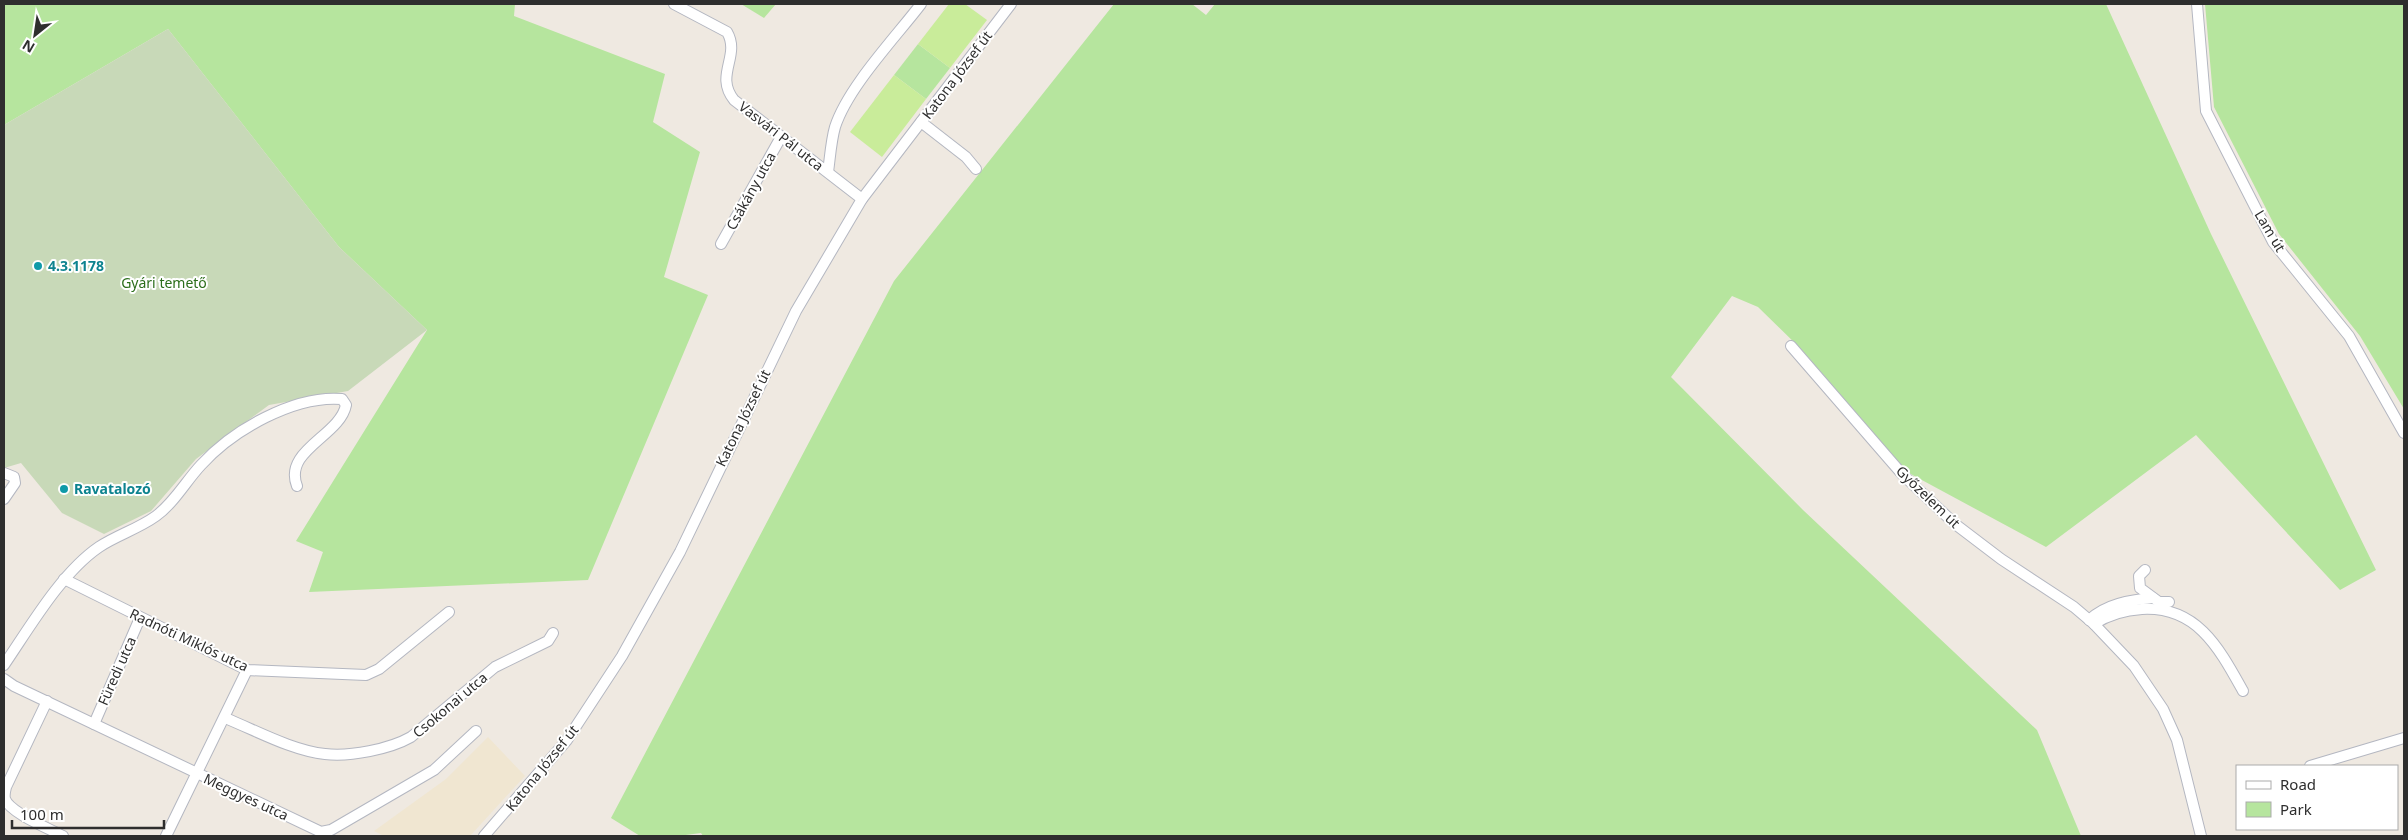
<svg xmlns="http://www.w3.org/2000/svg" width="2408" height="840" viewBox="0 0 2408 840" font-family="'Noto Sans',sans-serif">
<rect width="100%" height="100%" fill="#efe9e1"/>
<path fill="#f0e6d1" d="M488,737l37,39 -55,60h-86l-10,-5 72,-52z"/>
<g fill="#b6e59e">
<path d="M4,4h511l-1,12 151,58 -12,48 47,30 -36,125 44,18 -120,285 -279,12 14,-40 -27,-11 131,-211 -88,-83 -171,-218 -164,96z"/>
<path d="M741,4h35l-12,14z"/>
<path d="M1114,4h78l14,11 9,-11h891l105,230 165,336 -36,20 -144,-155 -150,112 -139,-75 -106,-123 -43,-42 -26,-11 -61,81 132,133 234,220 44,106h-1378l-2,-3 -23,3h-38l-29,-18 283,-537z"/>
<path d="M2205,4h199v405l-44,-73 -81,-102 -65,-127z"/>
<path d="M918,44l32,24 -24,31 -32,-24z"/>
</g>
<path fill="#c8d9b8" d="M168,29l171,218 88,83 -79,61 -79,14 -73,54 -45,52 -47,23 -42,-21 -41,-50 -17,5v-343z"/>
<g fill="#c9ec9a">
<path d="M949,4h16l22,16 -37,48 -32,-24z"/>
<path d="M894,75l32,24 -44,58 -32,-25z"/>
</g>
<g fill="none" stroke-linecap="round" stroke-linejoin="round">
<g stroke="#b4b7c1" stroke-width="12">
<g id="minor">
<path d="M674,4l53,28c14,24 -13,43 7,68l128,99"/>
<path d="M2197,4l9,107 67,131 76,94 55,97"/>
<path d="M921,122l45,35 10,12"/>
<path d="M828,172c2,-14 3,-31 7,-45 13,-40 60,-89 86,-123"/>
<path d="M721,244l60,-107"/>
<path d="M1791,346l111,128 53,50 46,35 73,48 20,17 40,42 29,43 14,31 24,96"/>
<path d="M4,473l10,4 1,6 -11,16"/>
<path d="M2145,570l-6,6 1,12 19,14h10"/>
<path d="M64,579l183,91 119,5 13,-6 70,-57"/>
<path d="M2089,620c17,-16 41,-20 64,-22"/>
<path d="M2094,624c14,-9 31,-14 48,-15 55,-3 77,39 101,82"/>
<path d="M4,665c26,-38 57,-92 95,-118 18,-12 39,-18 57,-31 18,-13 30,-35 45,-51 32,-35 93,-70 141,-66l4,6c-6,31 -63,45 -49,81"/>
<path d="M4,679l10,7 307,146 10,-2 103,-60 42,-39"/>
<path d="M47,701l-41,86c-1,4 -2,8 -1,12 5,14 45,30 58,37"/>
<path d="M225,718c30,12 68,33 100,36 25,3 65,-5 86,-17l84,-70 53,-26 5,-8"/>
<path d="M94,724l46,-106"/>
<path d="M2310,766l94,-28"/>
<path d="M166,836l81,-166"/>
<path d="M484,836l83,-96 55,-84 58,-104 116,-241 66,-112 149,-195"/>
</g>
</g>
<use href="#minor" stroke="#fff" stroke-width="10"/>
</g>
<g fill="#0f9aa8" stroke="#fff" stroke-width="2">
<circle cx="38" cy="266" r="5"/>
<circle cx="64" cy="489" r="5"/>
</g>
<g text-anchor="middle" stroke-width="4" stroke-linejoin="round" paint-order="stroke">
<g font-size="14" fill="#2e2e2e" stroke="#fff">
<text transform="translate(957 75) rotate(-53)" y="5">Katona József út</text>
<text transform="translate(781 136) rotate(38)" y="5">Vasvári Pál utca</text>
<text transform="translate(751 191) rotate(-61)" y="5">Csákány utca</text>
<text transform="translate(2270 231) rotate(59)" y="5">Lam út</text>
<text transform="translate(743 418) rotate(-64)" y="5">Katona József út</text>
<text transform="translate(1928 497) rotate(44)" y="5">Győzelem út</text>
<text transform="translate(189 640) rotate(25)" y="5">Radnóti Miklós utca</text>
<text transform="translate(117 671) rotate(-66)" y="5">Füredi utca</text>
<text transform="translate(450 705) rotate(-40)" y="5">Csokonai utca</text>
<text transform="translate(542 768) rotate(-51)" y="5">Katona József út</text>
<text transform="translate(246 797) rotate(25)" y="5">Meggyes utca</text>
</g>
<g font-size="14" font-weight="bold" fill="#0d838f" stroke="#fff" text-anchor="start">
<text x="48" y="271">4.3.1178</text>
<text x="74" y="494">Ravatalozó</text>
</g>
<g font-size="14" fill="#2c6e1b" stroke="#fff">
<text x="164" y="288">Gyári temető</text>
</g>
</g>
<rect width="2408" height="840" fill="none" stroke="#2e2e2e" stroke-width="10"/>
<rect x="2236" y="765" width="162" height="65" fill="#ffffff" stroke="#ababab"/>
<rect x="2246" y="781" width="25" height="8" fill="#ffffff" stroke="#ababab"/>
<text x="2280" y="790" font-size="15" fill="#2e2e2e">Road</text>
<rect x="2246" y="802" width="25" height="15" fill="#b6e59e" stroke="#ababab"/>
<text x="2280" y="815" font-size="15" fill="#2e2e2e">Park</text>
<g transform="translate(35 35) rotate(210)" stroke="#ffffff" stroke-width="4" paint-order="stroke">
<path d="M0-4L9 19L0 12L-9 19Z" fill="#2e2e2e"/>
<text y="-8" font-size="14" font-weight="bold" text-anchor="middle" fill="#2e2e2e">N</text>
</g>
<path d="M12 820v8h152v-8" fill="none" stroke="#2e2e2e" stroke-width="2.5"/>
<text x="20" y="820" font-size="15" fill="#2e2e2e" stroke="#ffffff" stroke-width="4" paint-order="stroke">100 m</text>
</svg>
